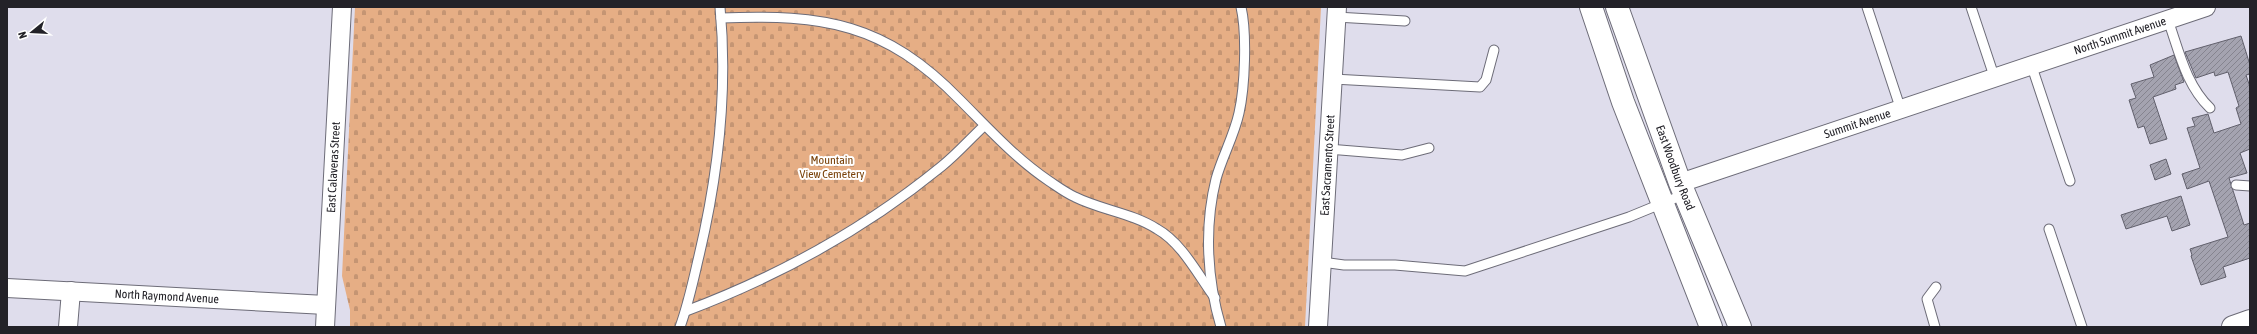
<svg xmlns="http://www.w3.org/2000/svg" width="2257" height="334" viewBox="0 0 2257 334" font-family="'Asap Condensed',sans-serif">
<defs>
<pattern id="cemetery-stones" width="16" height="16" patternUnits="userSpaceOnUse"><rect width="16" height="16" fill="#e6ae85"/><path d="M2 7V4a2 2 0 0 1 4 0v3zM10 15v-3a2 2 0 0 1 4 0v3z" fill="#c59573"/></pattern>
<pattern id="building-hatch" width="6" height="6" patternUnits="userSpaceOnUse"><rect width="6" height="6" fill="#a4a3b0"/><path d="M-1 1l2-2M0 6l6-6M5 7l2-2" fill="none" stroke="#85848f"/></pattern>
</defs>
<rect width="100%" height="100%" fill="#dfddec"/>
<path fill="url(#cemetery-stones)" d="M355,7h966l-16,320h-955v-17l-8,-34z"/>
<g fill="url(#building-hatch)" stroke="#61606c">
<path d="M2241,36l9,29v9l-4,1 4,12v62l-10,4 7,20 -18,5 15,47 6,-2v35l-27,9 3,10 -25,8 -10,-29 1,-1 -2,-6 38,-12 -19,-56 -22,8 -5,-15 18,-6 -13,-40 8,-2 -3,-8 16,-4 6,19 27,-9 -5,-16 3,-2 -11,-34 -13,4 -1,-4 -18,6 -11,-26z"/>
<path d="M2174,55l10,27 -9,3 1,4 -23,8 14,42 -17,5 -6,-18 -6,2 -9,-28 7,-2 -5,-14 23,-7 -4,-12z"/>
<path d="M2166,159l5,15 -16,6 -5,-15z"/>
<path d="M2181,196l9,29 -18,6 -5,-15 -41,13 -5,-14z"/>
</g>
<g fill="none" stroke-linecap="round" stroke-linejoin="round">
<g stroke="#6d6c78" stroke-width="11">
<g id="lane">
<path d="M1867,7l34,103"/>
<path d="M1971,7l24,72"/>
<path d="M1336,17l69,4"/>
<path d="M721,18c103,-4 164,5 239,82 29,29 55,58 89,81 9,6 17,12 26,16 26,13 57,16 82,32 25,14 41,46 58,69"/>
<path d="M2168,20c11,31 18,65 42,88"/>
<path d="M2032,67l38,114"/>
<path d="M1333,79l147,8 6,-7 8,-30"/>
<path d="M1328,149l74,6 27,-7"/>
<path d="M2236,185l14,1"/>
<path d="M2049,229l33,98"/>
<path d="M1322,262l22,3h51l70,6 164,-54 56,-23"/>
<path d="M686,311c93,-35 179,-82 256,-145 15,-12 28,-27 42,-40"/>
<path d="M680,327c8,-22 13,-45 18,-67 20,-83 30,-169 22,-253"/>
<path d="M1221,327c-14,-47 -17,-100 -5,-148 6,-22 18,-43 23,-66 6,-26 8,-80 2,-106"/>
<path d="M1935,327l-8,-28 9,-12"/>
</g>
</g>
<g stroke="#6d6c78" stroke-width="20">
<g id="street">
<path id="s1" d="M1680,183l526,-176"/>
<path id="s2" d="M7,288l319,17"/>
<path d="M68,327l3,-36"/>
<path id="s3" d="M325,327l17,-320"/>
<path id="s4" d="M1318,327l19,-320"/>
</g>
</g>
<g stroke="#6d6c78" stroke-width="24">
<g id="secondary">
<path d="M1591,7l32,95 88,225"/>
<path id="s5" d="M1617,7l63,176 60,144"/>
<path d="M2233,327l17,-6"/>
</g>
</g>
<use href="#lane" stroke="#fff" stroke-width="9"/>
<use href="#street" stroke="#fff" stroke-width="18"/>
<use href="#secondary" stroke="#fff" stroke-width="22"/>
</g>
<g text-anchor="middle" stroke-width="4" stroke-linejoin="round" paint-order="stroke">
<g font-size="12" fill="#232228" stroke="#fff">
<text dy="4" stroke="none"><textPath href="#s1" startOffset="464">North Summit Avenue</textPath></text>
<text dy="4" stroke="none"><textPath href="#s1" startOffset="187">Summit Avenue</textPath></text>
<text dy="4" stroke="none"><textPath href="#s4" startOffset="162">East Sacramento Street</textPath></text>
<text dy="4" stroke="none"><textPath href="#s3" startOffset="160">East Calaveras Street</textPath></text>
<text dy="4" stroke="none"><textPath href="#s5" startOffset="171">East Woodbury Road</textPath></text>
<text dy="4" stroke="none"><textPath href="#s2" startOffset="160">North Raymond Avenue</textPath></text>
</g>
<g font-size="12" fill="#794108" stroke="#fff">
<text x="832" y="164">Mountain<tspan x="832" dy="14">View Cemetery</tspan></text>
</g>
</g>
<rect width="2257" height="334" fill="none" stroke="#232228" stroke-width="16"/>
<g transform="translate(32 32) rotate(252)" stroke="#ffffff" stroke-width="3" paint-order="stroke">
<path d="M0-3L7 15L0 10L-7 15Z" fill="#232228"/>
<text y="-6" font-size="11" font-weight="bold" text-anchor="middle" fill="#232228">N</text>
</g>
</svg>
